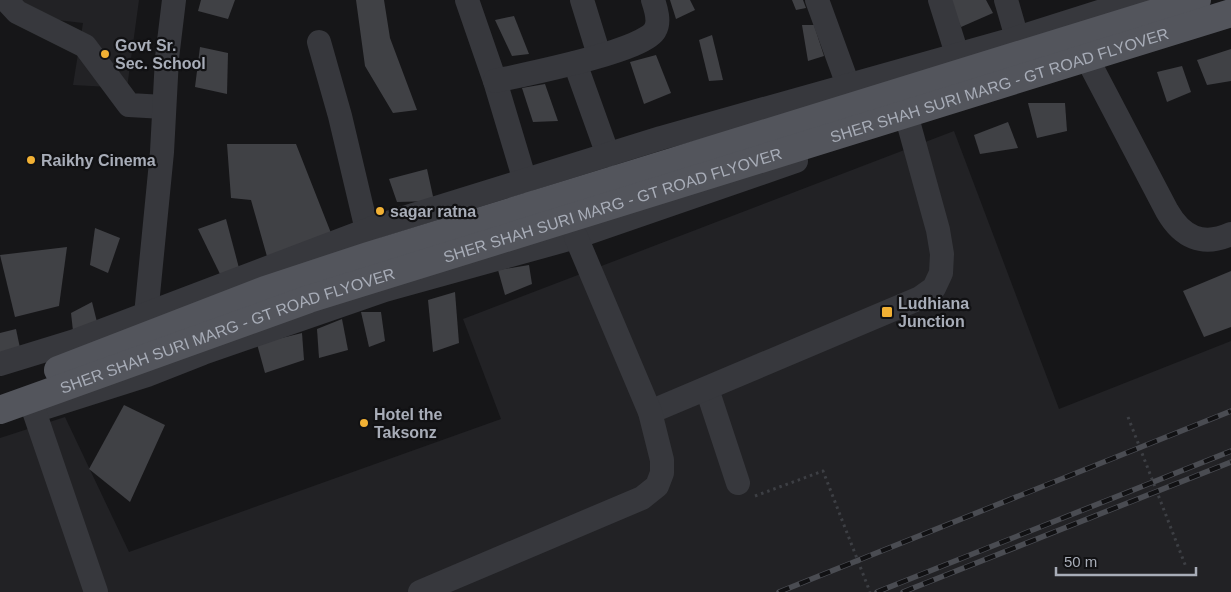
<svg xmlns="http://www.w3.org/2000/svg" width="1231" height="592" viewBox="0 0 1231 592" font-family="Arial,sans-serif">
<rect width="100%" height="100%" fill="#161618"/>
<g fill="#222225">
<path d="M8,0h131l-12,88 -54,-3 10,-62 -69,-8z"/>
<path d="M954,131l105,278 172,-68v251h-1231v-154l65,-21 64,135 372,-133 -38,-100z"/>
</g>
<g fill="#404145">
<path d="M201,0h34l-7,19 -30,-8z"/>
<path d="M356,0h28l6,38 27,72 -24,3 -28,-47z"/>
<path d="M670,0h20l5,10 -19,9z"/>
<path d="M792,0h11l3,8 -10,2z"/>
<path d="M948,0h38l7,13 -32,14z"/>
<path d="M514,16l15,38 -17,2 -17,-36z"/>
<path d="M802,25h12l10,31 -16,5z"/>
<path d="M712,35l11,45 -14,1 -10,-41z"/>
<path d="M200,47l28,6 -1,41 -32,-7z"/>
<path d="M1231,49v32l-24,4 -10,-25z"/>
<path d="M656,55l15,38 -27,11 -14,-42z"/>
<path d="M1182,66l9,26 -24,10 -10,-30z"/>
<path d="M545,84l13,37 -25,1 -11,-34z"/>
<path d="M1028,103h37l2,28 -30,7z"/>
<path d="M1008,122l10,26 -38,6 -6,-19z"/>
<path d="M227,144h69l35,89 -63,27 -17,-60 -20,-2z"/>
<path d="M427,169l7,32 -37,1 -8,-23z"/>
<path d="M226,219l13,49 -19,6 -22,-45z"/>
<path d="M95,228l25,10 -12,35 -18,-8z"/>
<path d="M67,247l-8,59 -44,11 -15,-62z"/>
<path d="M529,265l3,19 -27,11 -7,-25z"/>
<path d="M1231,271v56l-27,10 -21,-46z"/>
<path d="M455,292l4,51 -26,9 -5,-52z"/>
<path d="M92,302l5,20 -24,9 -2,-18z"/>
<path d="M361,312h20l4,29 -16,6z"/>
<path d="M342,319l6,31 -29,8 -2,-29z"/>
<path d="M16,329l4,19 -20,9v-24z"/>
<path d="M302,333l2,27 -39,13 -8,-29z"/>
<path d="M124,405l41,20 -35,77 -41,-33z"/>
</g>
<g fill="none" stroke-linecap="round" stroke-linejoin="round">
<g stroke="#3d3f44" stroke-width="3" stroke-dasharray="2.5 4" stroke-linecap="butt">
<path d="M1128,417l58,150"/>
<path d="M755,496l68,-25 47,121"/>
</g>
<g stroke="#37383d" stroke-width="24">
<path d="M6,0l11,12 68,34 44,59 35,2"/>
<path d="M467,0l28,81 30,100"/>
<path d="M582,0l17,55"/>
<path d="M817,0l31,85"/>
<path d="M940,0l17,54"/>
<path d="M1006,0l11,38"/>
<path d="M319,42l21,74 27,114"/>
<path d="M575,63l33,92"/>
<path d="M1091,66l76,145c15,26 35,36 64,23"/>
<path d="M495,81c27,-6 150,-30 160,-51 5,-8 1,-21 -2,-30"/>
<path d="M146,315l16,-163 5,-94 7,-58"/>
<path d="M0,364l75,-23 303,-115 283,-88 356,-100 120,-38"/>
<path d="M707,389l31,94"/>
<path d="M37,410l110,-35 56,-22 182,-63 191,-53 220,-76"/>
<path d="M34,411l62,181"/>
<path d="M650,412l270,-114 14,-10 7,-15 1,-19 -4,-24 -29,-105"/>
<path d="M420,592l222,-94 15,-12 5,-13v-13l-12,-48 -74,-175"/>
</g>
<g stroke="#53555c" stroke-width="28">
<path d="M58,370l207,-80 103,-34 829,-256"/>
<path id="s1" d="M0,410l309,-111 922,-286"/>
</g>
<g stroke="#4a4c52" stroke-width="5.5">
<g id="rail">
<path d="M779,592l452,-181"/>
<path d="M877,592l354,-141"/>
<path d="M903,592l328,-130"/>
</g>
</g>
<use href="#rail" stroke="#111113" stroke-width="4" stroke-dasharray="11" stroke-linecap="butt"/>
</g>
<g fill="#f2b134" stroke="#111113" stroke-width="2">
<circle cx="105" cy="54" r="5"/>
<circle cx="31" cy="160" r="5"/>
<circle cx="380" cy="211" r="5"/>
<rect x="881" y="306" width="12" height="12" rx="2.5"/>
<circle cx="364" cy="423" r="5"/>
</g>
<g text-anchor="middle" stroke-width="4.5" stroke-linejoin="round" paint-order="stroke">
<g font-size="16" font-weight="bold" fill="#a8adb8" stroke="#111113" text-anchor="start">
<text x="115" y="51">Govt Sr.<tspan x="115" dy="18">Sec. School</tspan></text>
<text x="41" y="166">Raikhy Cinema</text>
<text x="390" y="217">sagar ratna</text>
<text x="898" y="309">Ludhiana<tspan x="898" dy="18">Junction</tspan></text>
<text x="374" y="420">Hotel the<tspan x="374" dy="18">Taksonz</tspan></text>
</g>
<g font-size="16" fill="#a8adb8" stroke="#111113">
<text dy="6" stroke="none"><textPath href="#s1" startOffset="1051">SHER SHAH SURI MARG - GT ROAD FLYOVER</textPath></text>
<text dy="6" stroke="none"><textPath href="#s1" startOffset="646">SHER SHAH SURI MARG - GT ROAD FLYOVER</textPath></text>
<text dy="6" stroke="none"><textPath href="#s1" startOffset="241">SHER SHAH SURI MARG - GT ROAD FLYOVER</textPath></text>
</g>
</g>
<path d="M1056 567v8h140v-8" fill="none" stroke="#a8adb8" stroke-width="2.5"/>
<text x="1064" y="567" font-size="15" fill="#a8adb8" stroke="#111113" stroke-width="4" paint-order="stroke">50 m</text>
</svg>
